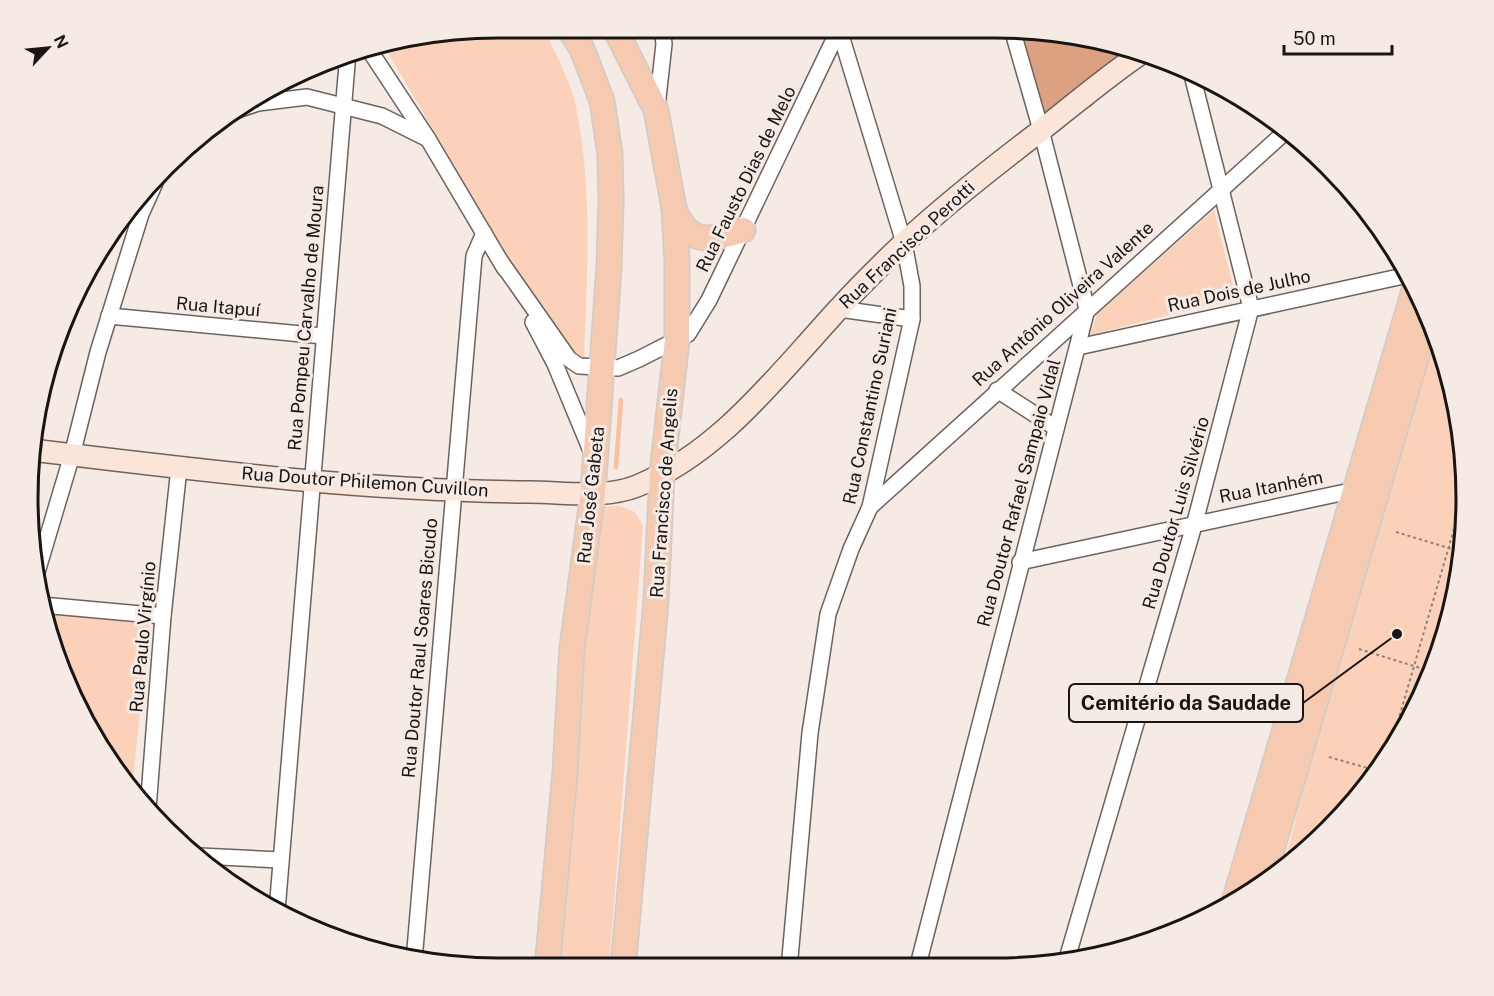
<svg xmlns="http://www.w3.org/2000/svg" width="1494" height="996" viewBox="0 0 1494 996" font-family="'Public Sans',sans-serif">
<rect width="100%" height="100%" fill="#f5eae4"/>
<g fill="#fbd1b9">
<path d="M498,27h46c10,26 27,53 32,80 17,83 11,167 8,251h-9l-16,-14 -175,-298z"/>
<path d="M1214,210l22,88 -146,37 7,-21z"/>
<path d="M1436,335l22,71 9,92 -9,92 -27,88 -43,81 -59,72 -46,38 23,-89z"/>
<path d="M620,506l15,6 8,14 -34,443h-59l45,-462z"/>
<path d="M43,609l107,7 -18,172 -42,-55z"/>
</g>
<path fill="#dba180" d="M1007,28l81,8 49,17 -45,53 -40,22 -28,-34 -9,-24z"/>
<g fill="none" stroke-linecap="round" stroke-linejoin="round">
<path stroke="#fbbf9d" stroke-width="4.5" d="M616,467l5,-67"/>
<g stroke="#6d635e" stroke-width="18">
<g id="street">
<path d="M368,48l60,91 77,130"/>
<path d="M657,107l7,-63 -2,-17"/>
<path d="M229,113l29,-10 49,-6 75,19 46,23"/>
<path d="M501,262l68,97 10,7 39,2 21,-9 49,-25 21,-34 131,-273"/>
<path d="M839,309l73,10"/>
<path d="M109,316l214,20"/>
<path d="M533,322l22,42 37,89"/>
<path d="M1078,347l330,-72"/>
<path d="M997,390l59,38"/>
<path d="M870,507l414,-374"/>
<path d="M1020,562l335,-72"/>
<path d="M35,579l37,-124 26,-103 43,-138 14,-31"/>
<path d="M42,605l121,11"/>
<path d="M148,809l15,-193 16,-148"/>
<path d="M200,856l80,4"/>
<path d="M277,911l71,-859"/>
<path d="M414,961l60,-705 10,-23"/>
<path d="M1066,962l129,-440 56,-214 -60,-237"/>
<path d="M789,969l21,-236 18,-119 23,-65 19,-42 42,-188v-33l-8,-43 -64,-211"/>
<path d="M917,969l170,-660 -46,-179 -29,-101"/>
</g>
</g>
<g stroke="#6d635e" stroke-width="24">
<path id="secondary" d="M32,450c165,20 331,41 497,42 34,0 76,7 108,-6 74,-30 128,-95 179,-152 28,-32 58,-63 89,-92 43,-40 88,-75 134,-110 33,-26 66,-54 101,-78"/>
</g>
<g stroke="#cccccb" stroke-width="27">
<g id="primary">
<path d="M614,27l42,83 18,98 3,52v80l-15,133 -6,128 -33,368"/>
<path d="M674,209c16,38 35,31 69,21"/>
<path d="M1261,887l168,-573"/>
<path d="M1234,902l181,-615"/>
<path d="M547,969l18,-197 7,-124 21,-156 16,-224 2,-67 -1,-47 -8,-53 -20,-52 -14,-22"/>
</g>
</g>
<g stroke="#8a837f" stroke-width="2" stroke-dasharray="3 3" stroke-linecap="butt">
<path d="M1396,532l66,20"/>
<path d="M1359,649l74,23"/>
<path d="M1329,757l49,14"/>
<path d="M1386,762l80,-274"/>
</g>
<use href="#street" stroke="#fff" stroke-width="15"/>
<use href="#secondary" stroke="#fae5d8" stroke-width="21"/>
<use href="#primary" stroke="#f5cab1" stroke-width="24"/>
</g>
<g text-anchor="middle" stroke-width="6" stroke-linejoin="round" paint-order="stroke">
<g font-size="18" fill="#181513" stroke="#f5eae4">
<text transform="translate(746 179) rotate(-64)" y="6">Rua Fausto Dias de Melo</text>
<text transform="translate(907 245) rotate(-43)" y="6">Rua Francisco Perotti</text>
<text transform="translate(1239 291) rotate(-12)" y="6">Rua Dois de Julho</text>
<text transform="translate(1063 304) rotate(-42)" y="6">Rua Antônio Oliveira Valente</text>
<text transform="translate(218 307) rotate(5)" y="6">Rua Itapuí</text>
<text transform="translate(306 318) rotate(-85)" y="6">Rua Pompeu Carvalho de Moura</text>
<text transform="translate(870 406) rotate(-78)" y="6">Rua Constantino Suriani</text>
<text transform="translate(365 482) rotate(4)" y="6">Rua Doutor Philemon Cuvillon</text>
<text transform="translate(1271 487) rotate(-11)" y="6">Rua Itanhém</text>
<text transform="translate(664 493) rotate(-86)" y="6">Rua Francisco de Angelis</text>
<text transform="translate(1019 493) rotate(-75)" y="6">Rua Doutor Rafael Sampaio Vidal</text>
<text transform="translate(591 495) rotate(-84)" y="6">Rua José Gabeta</text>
<text transform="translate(1176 513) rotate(-74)" y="6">Rua Doutor Luis Silvério</text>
<text transform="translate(143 637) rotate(-85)" y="6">Rua Paulo Virgínio</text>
<text transform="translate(420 648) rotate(-85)" y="6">Rua Doutor Raul Soares Bicudo</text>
</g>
</g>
<path d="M0 0H1494V996H0ZM498 38H996A460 460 0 0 1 1456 498V498A460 460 0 0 1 996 958H498A460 460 0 0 1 38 498V498A460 460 0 0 1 498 38Z" fill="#f5eae4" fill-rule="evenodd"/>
<path fill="none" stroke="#181513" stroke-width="3" d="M498 38H996A460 460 0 0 1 1456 498V498A460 460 0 0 1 996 958H498A460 460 0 0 1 38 498V498A460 460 0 0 1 498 38Z"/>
<path fill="none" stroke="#181513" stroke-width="2" d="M1397 634L1303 703"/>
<circle fill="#181513" stroke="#f5eae4" stroke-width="2" cx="1397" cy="634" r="6"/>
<rect fill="#f5eae4" stroke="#181513" stroke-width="2" x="1069" y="684" width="234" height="38" rx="6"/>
<g font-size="20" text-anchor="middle" font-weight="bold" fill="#181513">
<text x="1186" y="710">Cemitério da Saudade</text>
</g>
<g transform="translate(48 48) rotate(64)" stroke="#f5eae4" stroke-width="4.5" paint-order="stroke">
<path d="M0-4.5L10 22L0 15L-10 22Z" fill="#181513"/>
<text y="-9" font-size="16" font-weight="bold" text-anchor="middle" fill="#181513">N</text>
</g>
<path d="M1284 45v9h108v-9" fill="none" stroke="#181513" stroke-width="3"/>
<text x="1293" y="45" font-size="18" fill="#181513" stroke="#f5eae4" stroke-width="4.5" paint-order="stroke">50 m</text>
</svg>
